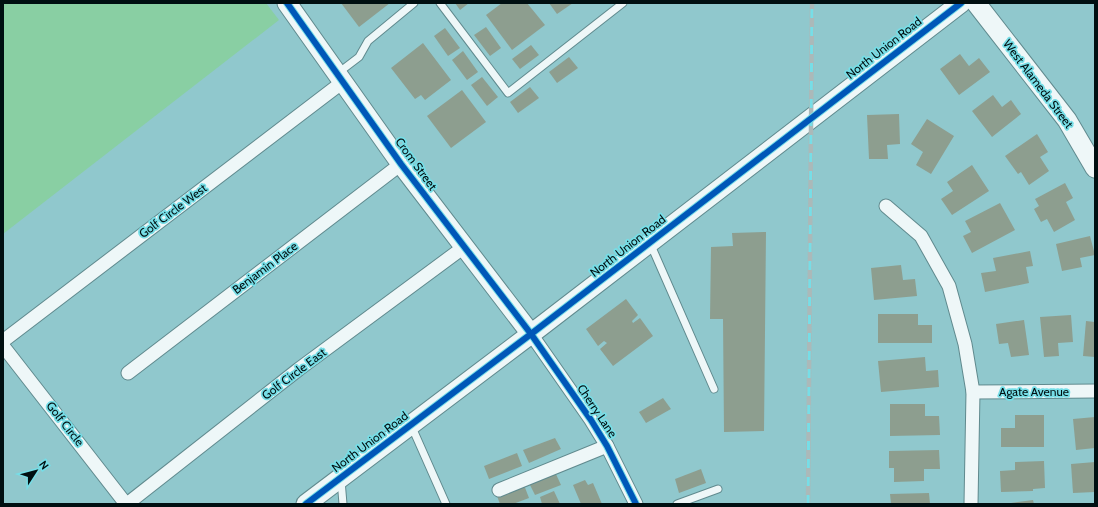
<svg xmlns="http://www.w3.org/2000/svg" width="1098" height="507" viewBox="0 0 1098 507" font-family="Cabin,sans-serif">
<rect width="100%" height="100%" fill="#90c8cd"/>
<path fill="#89cfa3" d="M3,3h263l13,17 -276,214z"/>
<g fill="#8d9e8f">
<path d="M341,3h49l-31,24z"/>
<path d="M455,3h14l-9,7z"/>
<path d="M502,3h25l18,22 -33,25 -26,-35z"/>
<path d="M549,3h24l-16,11z"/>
<path d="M486,27l15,21 -11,8 -16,-21z"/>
<path d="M445,28l15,20 -12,8 -14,-20z"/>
<path d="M423,43l28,37 -26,20 -4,-5 -6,4 -24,-31z"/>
<path d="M531,45l8,10 -19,14 -8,-10z"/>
<path d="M463,51l15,21 -11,8 -15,-20z"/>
<path d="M960,54l9,12 10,-8 11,14 -31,23 -19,-26z"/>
<path d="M569,57l9,11 -21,15 -8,-11z"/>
<path d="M482,77l16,20 -11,9 -16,-21z"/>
<path d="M530,87l9,11 -21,15 -8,-11z"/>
<path d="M462,90l24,32 -35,26 -24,-32z"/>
<path d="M993,95l9,12 9,-7 10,14 -29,23 -20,-26z"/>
<path d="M899,114l1,30 -13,1 1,14h-19l-2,-44z"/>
<path d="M927,119l27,17 -23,38 -15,-9 7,-13 -12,-8z"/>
<path d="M1037,134l11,18 -8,5 9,14 -20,14 -8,-13 -3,2 -13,-18z"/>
<path d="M972,165l17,26 -37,24 -11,-16 12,-8 -6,-9z"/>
<path d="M1065,183l8,15 -7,4 9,18 -21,12 -7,-13 -6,3 -7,-13 5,-3 -4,-7z"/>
<path d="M1000,203l15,27 -43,23 -9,-17 8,-4 -6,-11z"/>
<path d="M766,232l-2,199 -40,1 -1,-113h-13l1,-72 22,-1 -1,-13z"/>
<path d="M1090,236l5,19 -15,3 2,9 -20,4 -6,-27z"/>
<path d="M1030,251l3,15 -7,1 3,16 -44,9 -4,-19 15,-2 -3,-13z"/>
<path d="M901,265l2,15 12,-1 2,17 -43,4 -3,-32z"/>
<path d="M626,299l12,16 -6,6 1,2 7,-5 13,18 -40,30 -13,-17 7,-6 -3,-2 -6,5 -12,-17z"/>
<path d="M878,314h40v11h14v18h-54z"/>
<path d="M1071,315l2,27 -15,1 1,13 -15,1 -4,-40z"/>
<path d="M1024,320l5,35 -18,2 -3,-14 -9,1 -3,-20z"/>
<path d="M1086,321l9,1v35l-12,-1z"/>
<path d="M925,357l1,14 12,-1 1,17 -58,5 -3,-31z"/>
<path d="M663,398l8,11 -25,14 -7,-11z"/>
<path d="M890,404h35v12h14l1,19 -50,1z"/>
<path d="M1015,415h29v32h-43v-19h14z"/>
<path d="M1095,417v31l-19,2 -3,-31z"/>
<path d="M555,438l6,11 -32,14 -6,-13z"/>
<path d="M939,450l1,19h-16v12l-30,1v-14h-5v-17z"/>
<path d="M517,453l5,13 -33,13 -5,-13z"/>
<path d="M1044,461l1,27 -12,1v2l-32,1 -1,-21 15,-1v-8z"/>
<path d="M1095,462v30l-22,1 -2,-29z"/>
<path d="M701,469l5,14 -27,10 -4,-14z"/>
<path d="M555,472l6,13 -26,10 -6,-12z"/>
<path d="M585,480l3,5 5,-2 9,21h-21l-8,-19z"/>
<path d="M524,485l5,13 -16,6h-13l-3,-8z"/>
<path d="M554,491l6,13h-18l-2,-7z"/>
<path d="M929,493l1,11h-39l-1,-10z"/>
<path d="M1033,500l1,4h-23v-1z"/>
</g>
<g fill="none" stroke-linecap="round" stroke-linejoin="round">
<g stroke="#608a8e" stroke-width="9">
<g id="lane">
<path d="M440,3l68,90 115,-90"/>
<path d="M338,73l21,-16 9,-16 46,-38"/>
<path d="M650,243l64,146"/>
<path d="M411,425l35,79"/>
<path d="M341,480l2,24"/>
<path d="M677,504l41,-15"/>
</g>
</g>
<g stroke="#608a8e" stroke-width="15">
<g id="street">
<path d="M886,206l35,30 28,50 16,58 8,48 -2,112"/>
<path d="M531,334l60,86 16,26 29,58"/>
<path d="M3,341l341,-260"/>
<path d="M3,346l123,158"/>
<path d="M128,373l273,-209"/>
<path d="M973,392l122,-1"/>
<path d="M499,490l108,-44"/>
<path d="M127,504l172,-135 165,-122"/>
</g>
</g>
<g stroke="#608a8e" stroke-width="21">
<g id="secondary">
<path d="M287,3l114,161 130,170"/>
<path d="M976,3l91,117 28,48"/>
<path d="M306,504l225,-170 430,-331"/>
</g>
</g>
<use href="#lane" stroke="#eef7f8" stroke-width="7"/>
<use href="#street" stroke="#eef7f8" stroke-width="13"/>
<use href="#secondary" stroke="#eef7f8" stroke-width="19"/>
<g stroke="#abb9b9" stroke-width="4.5">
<path id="rail" d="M808,504l4,-501"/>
</g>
<use href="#rail" stroke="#76dee7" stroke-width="3" stroke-dasharray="9" stroke-linecap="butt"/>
<g stroke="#76dee7" stroke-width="8">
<g id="cycleway">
<path d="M287,3l114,161 130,170 60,86 16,26 29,58"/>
<path d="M306,504l225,-170 430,-331"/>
</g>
</g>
<use href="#cycleway" stroke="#0057b8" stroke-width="6"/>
</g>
<g text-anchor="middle" stroke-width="3.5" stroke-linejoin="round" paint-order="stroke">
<g font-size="12" fill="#000f11" stroke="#76dee7">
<text transform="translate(884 48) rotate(-38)" y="4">North Union Road</text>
<text transform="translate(1038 84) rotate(53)" y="4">West Alameda Street</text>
<text transform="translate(416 164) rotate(54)" y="4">Crom Street</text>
<text transform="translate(173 211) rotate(-37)" y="4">Golf Circle West</text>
<text transform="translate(628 246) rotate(-38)" y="4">North Union Road</text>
<text transform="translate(265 268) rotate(-37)" y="4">Benjamin Place</text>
<text transform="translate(294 374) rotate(-37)" y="4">Golf Circle East</text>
<text x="1034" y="396">Agate Avenue</text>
<text transform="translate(597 411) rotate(56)" y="4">Cherry Lane</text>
<text transform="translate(65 424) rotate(52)" y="4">Golf Circle</text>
<text transform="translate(370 442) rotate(-37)" y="4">North Union Road</text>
</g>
</g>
<rect width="1098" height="507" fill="none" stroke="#000f11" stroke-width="8"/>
<g transform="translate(36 471) rotate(54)" stroke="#76dee7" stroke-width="3" paint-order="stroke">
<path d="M0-3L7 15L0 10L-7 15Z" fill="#000f11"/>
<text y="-6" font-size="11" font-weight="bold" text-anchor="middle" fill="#000f11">N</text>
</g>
</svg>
